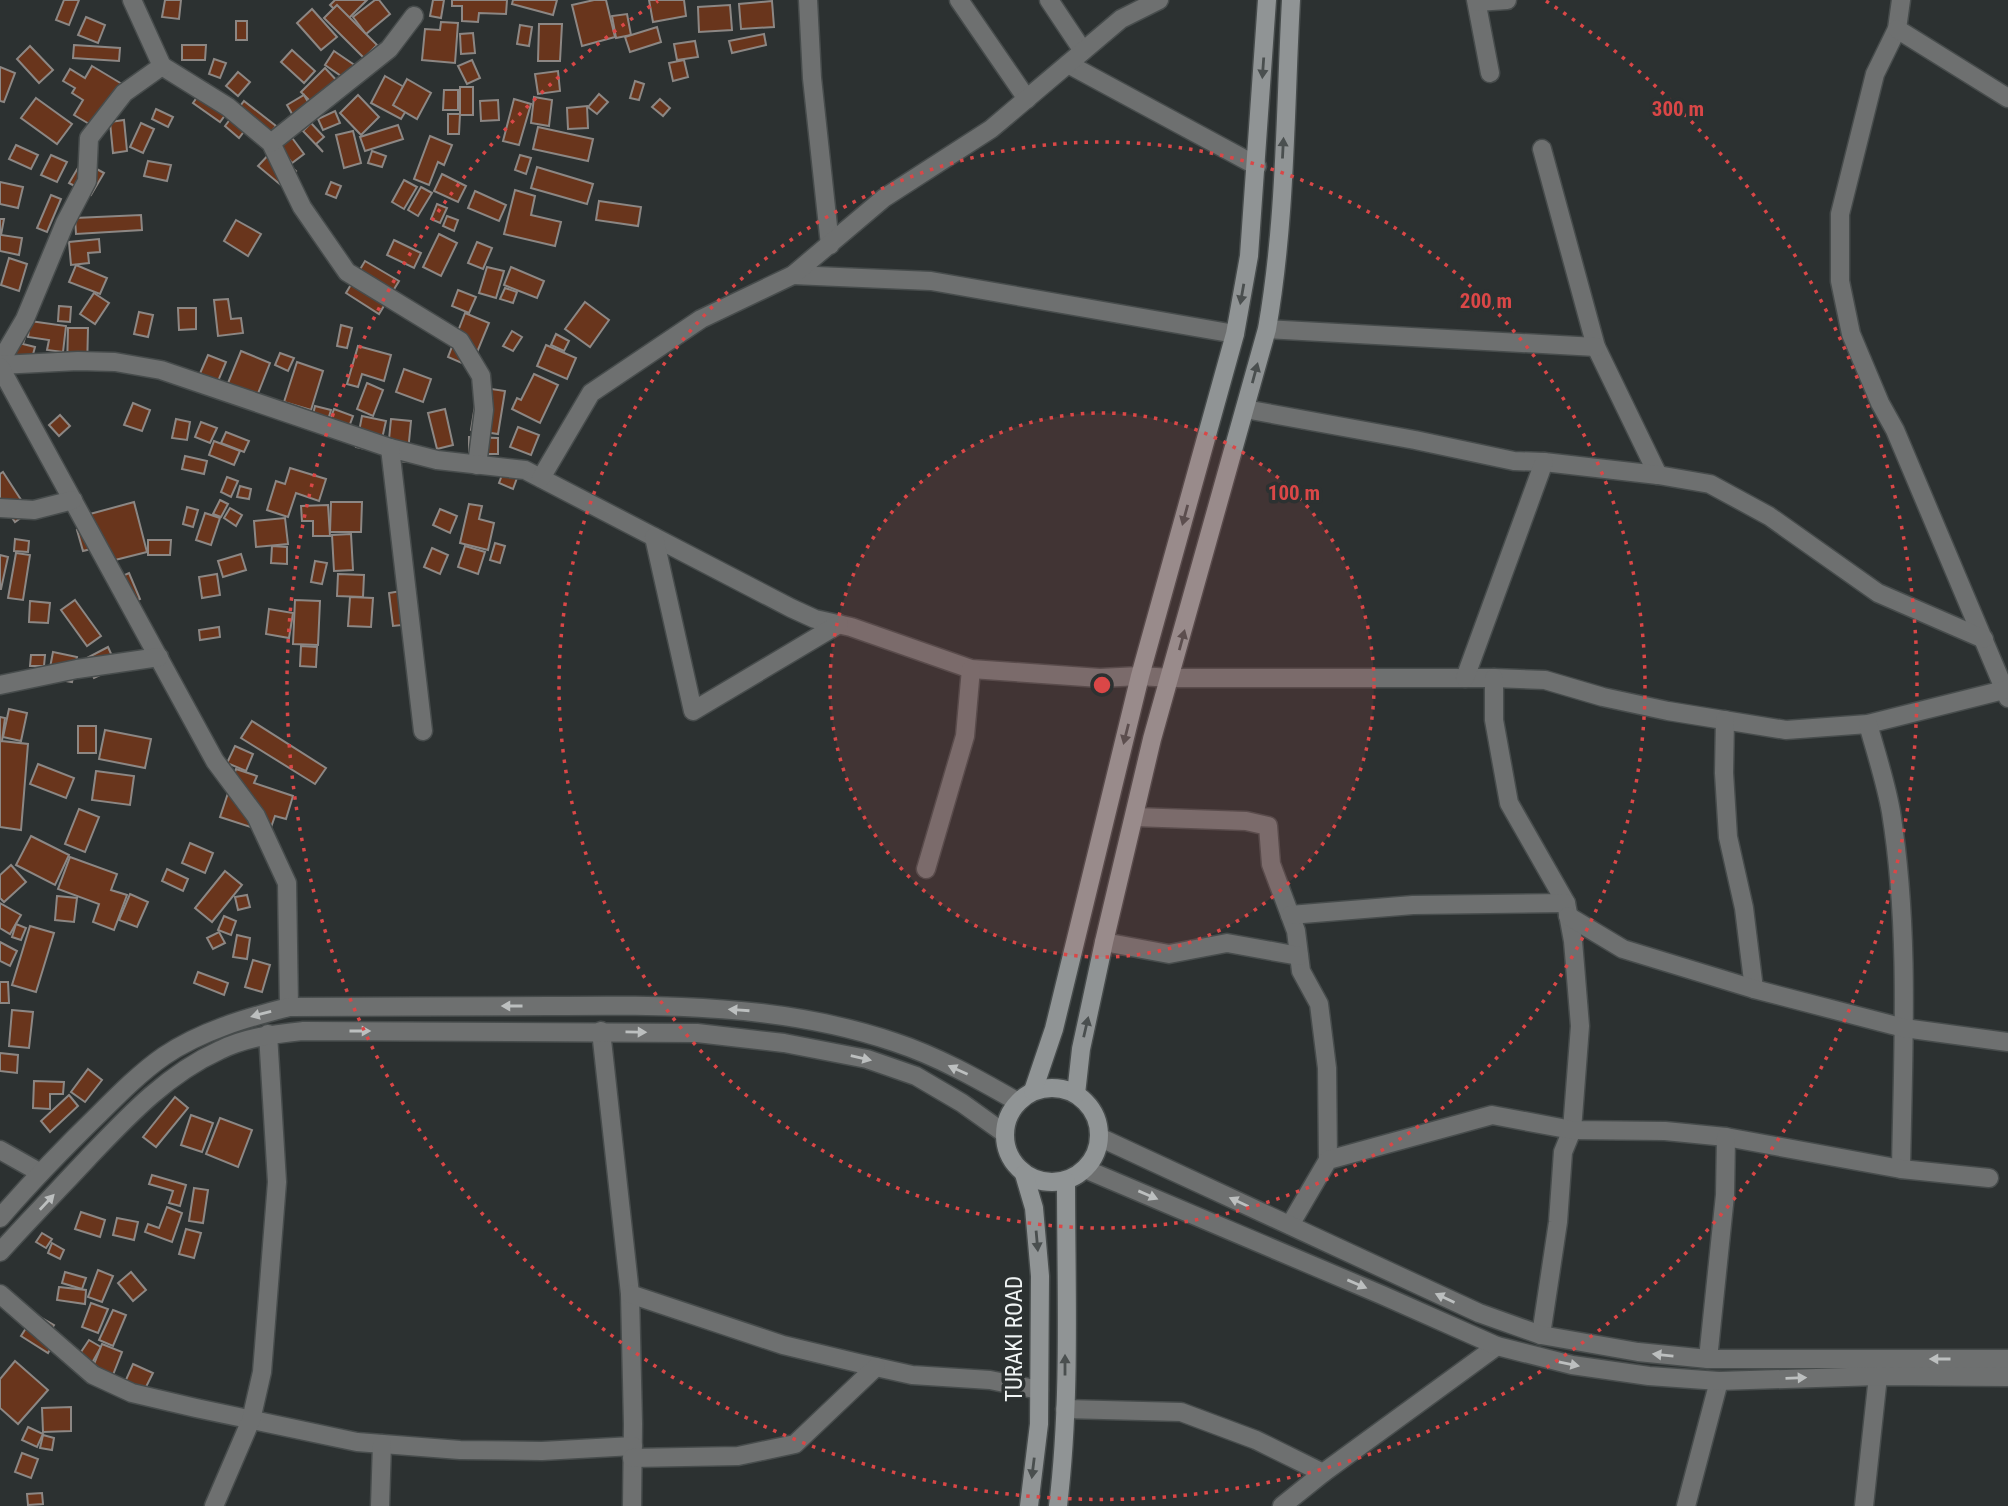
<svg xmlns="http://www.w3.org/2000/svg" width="2008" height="1506" viewBox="0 0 2008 1506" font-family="'Roboto Condensed',sans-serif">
<rect width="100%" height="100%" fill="#2c3131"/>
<g fill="#69351c" stroke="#8c8784" stroke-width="2">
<path d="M64,0h15l-10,25 -13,-5z"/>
<path d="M165,0h16l-2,19 -17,-2z"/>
<path d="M335,0h32l-21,21 -16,-16z"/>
<path d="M375,0h4l11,14 -24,20 -13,-17z"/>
<path d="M433,0h11l-3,18 -11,-2z"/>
<path d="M452,0h55l-1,14 -27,-1 -1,9 -16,-1v-15h-10z"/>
<path d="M513,0h44l-4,15 -41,-11z"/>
<path d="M594,0h12l9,37 -33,9 -10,-41z"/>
<path d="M649,0h35l2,16 -33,6z"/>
<path d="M772,1l2,26 -33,2 -2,-25z"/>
<path d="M337,5l40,40 -13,13 -40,-40z"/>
<path d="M730,5l2,25 -33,2 -1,-25z"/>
<path d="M312,9l25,28 -16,13 -24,-27z"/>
<path d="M627,14l4,21 -15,3 -4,-22z"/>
<path d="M86,17l19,8 -7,18 -20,-8z"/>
<rect x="236" y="21" width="11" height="19"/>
<path d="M441,22l17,1 -3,40 -33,-3 3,-31 15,1z"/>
<path d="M539,24h23l-2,37h-22z"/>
<path d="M520,25l12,2 -3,19 -12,-2z"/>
<path d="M657,27l4,15 -31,10 -5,-15z"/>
<path d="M473,33l2,20 -14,1 -1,-20z"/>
<path d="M764,34l2,11 -34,8 -3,-12z"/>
<path d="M695,41l3,16 -21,3 -3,-16z"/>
<path d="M74,45l46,3 -1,13 -46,-3z"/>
<path d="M182,45h24l-1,15h-23z"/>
<path d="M30,46l23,24 -14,13 -22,-24z"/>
<path d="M292,50l23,21 -11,12 -23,-21z"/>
<path d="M334,51l22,15 -9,14 -22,-15z"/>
<path d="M214,59l12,4 -6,15 -11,-4z"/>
<path d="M472,60l8,18 -13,6 -9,-18z"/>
<path d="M684,60l4,17 -15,4 -4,-18z"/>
<path d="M92,66l30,18 -26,44 -22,-13 9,-15 -11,-7 3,-5 -12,-7 7,-12 15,9z"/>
<path d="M0,67l15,6 -11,29 -4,-1z"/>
<path d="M325,68l15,16 -24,23 -15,-15z"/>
<path d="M558,71l2,20 -22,3 -3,-20z"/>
<path d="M238,72l12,10 -12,14 -12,-10z"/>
<path d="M385,76l19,11 -9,16 12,6 -6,10 -30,-16z"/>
<path d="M407,79l24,14 -14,26 -24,-14z"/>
<path d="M635,81l9,3 -5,16 -9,-2z"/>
<path d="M207,83l27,20 -14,19 -27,-19z"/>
<rect x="460" y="87" width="13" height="28"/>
<path d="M444,90h14v20h-15z"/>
<path d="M599,94l9,8 -11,12 -9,-7z"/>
<path d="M304,95l8,14 -17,10 -8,-14z"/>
<path d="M358,95l21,22 -18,18 -21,-22z"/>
<path d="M534,97l18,3 -3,26 -18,-3z"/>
<path d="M36,98l36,26 -15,20 -36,-26z"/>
<path d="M514,99l17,5 -12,41 -16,-4z"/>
<path d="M660,99l10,9 -7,8 -11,-9z"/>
<path d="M498,100l1,20 -18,1 -1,-20z"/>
<path d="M244,101l32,25 -10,13 -17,-14 -10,13 -14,-12z"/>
<path d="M587,106l1,22 -20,1 -1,-21z"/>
<path d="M156,109l17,8 -5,10 -16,-8z"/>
<path d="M335,111l5,12 -17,7 -5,-11z"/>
<path d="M448,114h12l-1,20h-11z"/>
<path d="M124,120l3,31 -14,2 -3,-31z"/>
<path d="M141,123l13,6 -11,24 -13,-6z"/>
<path d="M311,123l13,14 -8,7 7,8 -20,-21z"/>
<path d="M398,125l5,14 -38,12 -5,-14z"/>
<path d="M538,127l55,12 -5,22 -55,-12z"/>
<path d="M353,131l8,32 -17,5 -8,-33z"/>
<path d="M290,135l14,19 -12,9 -14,-19z"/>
<path d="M430,136l22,9 -8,20 -6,-3 -9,23 -15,-6z"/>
<path d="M16,145l22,10 -7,14 -22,-10z"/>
<path d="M273,150l23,21 -14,15 -24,-20z"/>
<path d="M372,151l14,5 -4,11 -14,-4z"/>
<path d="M51,155l16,7 -10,20 -16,-7z"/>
<path d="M520,155l11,3 -5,16 -11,-4z"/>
<path d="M82,161l22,12 -13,22 -22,-12z"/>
<path d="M148,161l23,4 -4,16 -23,-5z"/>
<path d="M537,167l56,17 -6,20 -56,-16z"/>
<path d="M442,174l24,12 -8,16 -24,-11z"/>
<path d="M404,180l13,7 -13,22 -12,-7z"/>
<path d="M0,182l23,5 -5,21 -18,-4z"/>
<path d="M331,182l10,4 -5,12 -10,-4z"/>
<path d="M421,187l11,6 -14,23 -10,-6z"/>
<path d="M515,190l20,6 -4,19 30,7 -6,24 -51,-12z"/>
<path d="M475,191l31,14 -7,16 -31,-13z"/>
<path d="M51,195l10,4 -14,33 -10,-4z"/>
<path d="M599,201l42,6 -3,19 -42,-6z"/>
<path d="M437,204l10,4 -7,15 -9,-4z"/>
<path d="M141,215l1,15 -66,4 -1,-16z"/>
<path d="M447,216l11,4 -4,11 -11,-5z"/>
<path d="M0,219h4l-3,16 21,3 -3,17 -19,-4z"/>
<path d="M236,220l25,14 -13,22 -24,-15z"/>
<path d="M439,234l18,9 -16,33 -18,-9z"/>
<path d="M99,239l1,13 -12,1 1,10 -18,2 -2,-23z"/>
<path d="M394,240l27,13 -7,15 -27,-13z"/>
<path d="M477,242l15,6 -9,21 -15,-6z"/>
<path d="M9,258l18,6 -8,27 -18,-6z"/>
<path d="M365,261l34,20 -20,33 -33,-21z"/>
<path d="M76,265l31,13 -7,16 -31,-12z"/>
<path d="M487,267l17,4 -8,27 -17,-5z"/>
<path d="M511,267l33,14 -7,17 -33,-13z"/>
<path d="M505,288l12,4 -4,11 -13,-4z"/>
<path d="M458,290l18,7 -7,16 -17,-7z"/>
<path d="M94,293l15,10 -14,21 -15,-10z"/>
<path d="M228,299l3,20 10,-1 2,15 -25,3 -4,-36z"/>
<path d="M585,302l24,18 -19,27 -25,-18z"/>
<path d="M59,306l12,1 -1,15 -12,-1z"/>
<path d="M178,308h18v21l-17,1z"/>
<path d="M139,312l14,3 -5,22 -14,-3z"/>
<path d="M465,313l24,10 -18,44 -23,-10z"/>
<path d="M30,321l36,5 -3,26 -16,-2 2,-10 -21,-3z"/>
<path d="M341,325l11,3 -5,20 -10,-2z"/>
<path d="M68,328h20l-1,42h-20z"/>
<path d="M27,331l-4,13 12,3 -4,15 -23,-6z"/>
<path d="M512,331l10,6 -9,14 -10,-5z"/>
<path d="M556,334l13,7 -5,10 -13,-6z"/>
<path d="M546,345l30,13 -9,21 -30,-13z"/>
<path d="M358,346l33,9 -7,26 -22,-7 -4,13 -11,-3z"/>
<path d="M241,351l29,12 -15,38 -29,-13z"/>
<path d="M280,353l14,5 -6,13 -13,-6z"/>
<path d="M208,355l18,7 -10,24 -18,-8z"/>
<path d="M297,362l26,9 -12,39 -27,-8z"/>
<path d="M404,369l27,10 -8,23 -27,-10z"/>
<path d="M534,374l24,11 -18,38 -28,-14 5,-11 4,2z"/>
<path d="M367,383l16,7 -10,26 -16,-7z"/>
<path d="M478,387l27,4 -7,43 -27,-4z"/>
<path d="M133,403l17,7 -8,21 -18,-6z"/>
<path d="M315,406l16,4 -4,13 -15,-4z"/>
<path d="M334,409l19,7 -9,24 -19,-6z"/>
<path d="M445,409l8,36 -16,4 -9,-36z"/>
<path d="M60,415l10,11 -11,10 -10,-11z"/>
<path d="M362,416l24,5 -7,31 -23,-5z"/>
<path d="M176,419l14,3 -3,18 -15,-2z"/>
<path d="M391,419l20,2 -4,41 -20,-2z"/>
<path d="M201,422l16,6 -7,15 -15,-6z"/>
<path d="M518,427l21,8 -8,20 -21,-8z"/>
<path d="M226,432l23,9 -5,11 -23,-9z"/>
<path d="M469,437l29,1v16h-29z"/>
<path d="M214,441l26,10 -6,14 -25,-10z"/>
<path d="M185,456l22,5 -3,13 -22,-5z"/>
<path d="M507,462l14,5 -8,22 -14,-6z"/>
<path d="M290,468l36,11 -7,22 -23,-8 -8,24 -21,-7 9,-29 9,3z"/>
<path d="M3,472l26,40 -14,10 -15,-22v-26z"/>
<path d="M227,477l11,4 -7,16 -10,-5z"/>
<path d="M240,486l11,3 -2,10 -12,-2z"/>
<path d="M220,500l8,4 -7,13 -8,-3z"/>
<path d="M134,502l13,50 -36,9 -4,-16 -24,6 -6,-21 17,-4 -4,-12z"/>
<path d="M331,502h31l-1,30h-31z"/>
<path d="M469,504l13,2 -3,13 15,4 -6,27 -28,-7z"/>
<path d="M328,505l2,31h-17v-15h-11l-1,-15z"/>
<path d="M187,507l11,3 -5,17 -10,-3z"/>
<path d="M230,508l12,7 -6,11 -12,-8z"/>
<path d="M440,509l17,7 -7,17 -17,-8z"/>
<path d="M205,513l15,5 -9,27 -15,-5z"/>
<path d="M285,518l3,26 -32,3 -2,-26z"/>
<path d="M351,534l2,36 -19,1 -2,-36z"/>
<path d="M15,539l14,2 -1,11 -14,-1z"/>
<path d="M148,540h23l-1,15h-22z"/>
<path d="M495,543l10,3 -5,17 -10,-3z"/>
<path d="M272,546l15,1v17l-16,-1z"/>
<path d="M465,546l20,6 -7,22 -20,-7z"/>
<path d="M432,548l16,7 -8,19 -16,-7z"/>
<path d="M16,553l14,2 -7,45 -15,-2z"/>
<path d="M241,554l5,16 -23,7 -5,-16z"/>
<path d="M0,555l8,2 -7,32h-1z"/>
<path d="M315,561l12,2 -5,21 -11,-2z"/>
<path d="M129,573l11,26 -18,8 -11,-26z"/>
<path d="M217,574l3,21 -18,3 -3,-21z"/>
<path d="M338,574l26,1 -1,22 -26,-1z"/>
<path d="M407,590l4,34 -18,2 -4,-33z"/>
<path d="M350,597l23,1 -2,29 -23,-1z"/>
<path d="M75,600l26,36 -14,10 -26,-36z"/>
<path d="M295,600l25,1 -2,44 -25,-1z"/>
<path d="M30,601l20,2 -2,20 -19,-1z"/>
<path d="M269,609l24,4 -4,25 -23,-4z"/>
<path d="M219,627l1,10 -20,3 -1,-10z"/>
<path d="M301,646l16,1 -1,20 -16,-1z"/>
<path d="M108,647l9,20 -23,11 -9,-19z"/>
<path d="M53,652l24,5 -5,25 -24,-4z"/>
<path d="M31,655h14l-1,11h-14z"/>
<path d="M9,709l18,4 -6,28 -18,-4z"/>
<path d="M0,717l5,1 -3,23 26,3 -7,86 -21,-3z"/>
<path d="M252,721l74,47 -11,16 -74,-46z"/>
<rect x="78" y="726" width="18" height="27"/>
<path d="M105,730l46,9 -6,29 -46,-9z"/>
<path d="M235,746l18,8 -7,17 -19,-8z"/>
<path d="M38,764l36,14 -8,20 -36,-14z"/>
<path d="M236,769l21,7 -3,7 39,13 -7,23 -11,-3 -6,17 -49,-16z"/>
<path d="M96,771l38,5 -4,29 -38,-5z"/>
<path d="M79,809l20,8 -14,35 -20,-8z"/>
<path d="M31,836l38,19 -14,30 -39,-20z"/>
<path d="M190,843l23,10 -8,20 -23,-10z"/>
<path d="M70,857l47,17 -6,16 16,5 -13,35 -21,-8 6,-18 -41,-15z"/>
<path d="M11,865l15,17 -22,20 -4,-4v-23z"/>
<path d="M167,869l21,10 -5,12 -21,-10z"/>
<path d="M225,871l17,14 -30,37 -17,-14z"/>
<path d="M130,894l18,8 -11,25 -18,-7z"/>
<path d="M247,895l3,12 -12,3 -3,-13z"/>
<path d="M57,896l20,2 -3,24 -19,-2z"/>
<path d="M0,903l21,12 -11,19 -10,-6z"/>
<path d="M224,916l12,5 -5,14 -13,-5z"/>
<path d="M16,924l10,4 -5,12 -9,-3z"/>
<path d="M30,926l24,7 -18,59 -24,-7z"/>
<path d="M219,932l6,11 -12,6 -6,-11z"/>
<path d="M237,935l13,3 -3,21 -14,-2z"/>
<path d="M0,942l17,9 -7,15 -10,-5z"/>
<path d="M253,960l17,5 -8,27 -17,-5z"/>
<path d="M198,972l30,11 -4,12 -30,-12z"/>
<path d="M0,982h8l1,21h-9z"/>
<path d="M12,1010l21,2 -4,36 -20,-2z"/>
<path d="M0,1053l18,2 -1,18 -17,-2z"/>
<path d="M88,1069l14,11 -17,22 -14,-10z"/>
<path d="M34,1081l30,1 -1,12h-13v15l-17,-1z"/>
<path d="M69,1095l9,11 -28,26 -9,-11z"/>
<path d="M175,1097l13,11 -32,39 -13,-10z"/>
<path d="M191,1115l22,8 -11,29 -21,-7z"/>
<path d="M220,1118l32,12 -14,37 -32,-13z"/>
<path d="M152,1175l34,10 -6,21 -11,-3 4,-12 -24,-7z"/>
<path d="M194,1188l14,2 -5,33 -14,-2z"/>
<path d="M167,1207l15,6 -10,29 -27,-10 3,-8 11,4z"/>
<path d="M81,1212l24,8 -5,17 -25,-8z"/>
<path d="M117,1218l21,4 -4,18 -21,-5z"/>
<path d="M186,1229l15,4 -7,25 -15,-4z"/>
<path d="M42,1233l10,6 -6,9 -10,-6z"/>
<path d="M52,1243l12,7 -4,9 -12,-6z"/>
<path d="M98,1270l15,6 -11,26 -14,-5z"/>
<path d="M65,1272l21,6 -4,11 -20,-6z"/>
<path d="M131,1272l15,18 -13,11 -15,-18z"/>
<path d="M59,1287l27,3 -1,14 -28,-4z"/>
<path d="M91,1303l17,6 -10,24 -16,-6z"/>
<path d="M113,1310l13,5 -13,31 -14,-6z"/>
<path d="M35,1314l19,11 -7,11 8,5 -7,12 -27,-17z"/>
<path d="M89,1340l12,7 -9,16 -13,-8z"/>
<path d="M102,1344l20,8 -13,33 -20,-8z"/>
<path d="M15,1361l33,29 -30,34 -18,-16v-29z"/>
<path d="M133,1364l20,9 -9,18 -19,-9z"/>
<path d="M71,1407v24l-28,1 -1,-24z"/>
<path d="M28,1427l15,7 -6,13 -15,-7z"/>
<path d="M43,1435l11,3 -2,12 -12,-2z"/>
<path d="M22,1453l16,6 -7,19 -16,-6z"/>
<path d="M42,1493l1,11 -15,1 -1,-11z"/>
</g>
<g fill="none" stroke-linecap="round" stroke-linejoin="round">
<g stroke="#474c4c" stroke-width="21">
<g id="minor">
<path d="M808,0l4,78 18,167"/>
<path d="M959,0l68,99"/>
<path d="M1049,0l34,51"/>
<path d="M1476,0l14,73"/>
<path d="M1901,0l-4,29 -22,45 -35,140v67l11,53 29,69 15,27 113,268"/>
<path d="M1477,2l30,-2"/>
<path d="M1897,29l111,69"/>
<path d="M1068,64l189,102"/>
<path d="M162,66l66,41 43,36 31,64 45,65 113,69 21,35 3,34 -7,55"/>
<path d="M271,143l118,-94 25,-33"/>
<path d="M1542,149l54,198 62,128"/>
<path d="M793,275l138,6 304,53"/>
<path d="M1267,329l329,18"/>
<path d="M0,362l25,-43 40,-96 22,-42 2,-43 35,-45 38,-27 -30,-66"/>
<path d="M0,365l78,-4 37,1 46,8 229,78 47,12 88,10 266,138 24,11 36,8 120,42 129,9 40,-2 31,2h323l51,2 58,17 65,14 118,19 82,-6 140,-35"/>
<path d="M0,367l215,394 41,55 31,67 2,124"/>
<path d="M1245,409l170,31 99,21 30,1 114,13 52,9 59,32 109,77 106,46"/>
<path d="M390,448l33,283"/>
<path d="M541,478l50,-85 110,-74 92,-44 91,-77 107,-69 130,-110 38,-19"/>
<path d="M0,508l34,2 39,-10"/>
<path d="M654,537l39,174 146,-87"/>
<path d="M1465,678l79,-216"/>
<path d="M1494,678v42l15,83 57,100 7,38 7,85 -8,104 -9,22 -5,70 -17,113"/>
<path d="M0,685l77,-16 82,-12"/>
<path d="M1725,720l-1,53 4,64 16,71 10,81"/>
<path d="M1868,724c8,29 18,59 23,88 19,118 12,239 10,357"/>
<path d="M1135,817l111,4 22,5 3,38 25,67 5,40 18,33 8,64 1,92"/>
<path d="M926,869l39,-133 6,-67"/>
<path d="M1290,915l123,-10 153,-2"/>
<path d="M1568,916l55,33 131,40 150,39 104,14"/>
<path d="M1104,942l65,12 58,-11 72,13"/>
<path d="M601,1031l29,263 3,130 -1,82"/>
<path d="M0,1150l39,22"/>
<path d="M1290,1225l38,-65 164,-45 80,15 93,1 61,6 175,32 88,9"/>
<path d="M0,1294l93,81 39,18 64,15 161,34 103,8 82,1 91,-5"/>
<path d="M630,1294l153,51 75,18 54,12 78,5 49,10"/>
<path d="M1708,1359l17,-164 1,-58"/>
<path d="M1065,1409l116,3 75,28 67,33"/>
<path d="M632,1458l106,-2 57,-12 81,-77"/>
<path d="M214,1506l37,-86 11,-48 15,-190 -9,-148"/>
<path d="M380,1506l2,-62"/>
<path d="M1282,1506l41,-33 174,-127"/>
<path d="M1686,1506l33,-125"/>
<path d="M1864,1506l14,-130"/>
</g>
</g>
<g stroke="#474c4c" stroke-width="21">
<g id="tertiary">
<path d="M1099,1137l380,176 62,22 97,17 70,7h300"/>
<path d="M1085,1169l297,126 115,51 75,19 77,11 70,5 159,-5 130,1"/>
<path d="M0,1218c32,-37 65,-71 100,-105 20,-20 41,-41 64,-57 37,-25 82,-38 125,-49 86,0 173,-1 259,-1 117,-1 234,-2 346,36 43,14 84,37 124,60"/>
<path d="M0,1252c29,-32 59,-63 88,-94 40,-42 79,-84 132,-108 26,-13 55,-16 83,-19l394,2 87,10 83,16 49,17 46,27 42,30"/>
</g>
</g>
<g stroke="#474c4c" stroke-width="21">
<g id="secondary">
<circle cx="1052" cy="1135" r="47"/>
<path d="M1033,1091l21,-62 86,-353 95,-342 14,-78 18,-256"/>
<path d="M1076,1094l5,-45 23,-107 48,-203 115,-410c19,-108 18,-220 24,-329"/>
<path d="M1024,1174l10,34 6,68 -1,148 -10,82"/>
<path d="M1058,1506c13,-108 8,-217 8,-325"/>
</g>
</g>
<use href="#minor" stroke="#6e7070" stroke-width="18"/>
<use href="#tertiary" stroke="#6e7070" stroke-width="18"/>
<use href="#secondary" stroke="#909495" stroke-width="18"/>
</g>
<defs><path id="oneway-solid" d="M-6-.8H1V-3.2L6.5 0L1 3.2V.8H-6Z" transform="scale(1.75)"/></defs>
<g fill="#4a4f4f">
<use href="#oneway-solid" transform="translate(1263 68) rotate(94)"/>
<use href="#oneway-solid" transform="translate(1283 148) rotate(-87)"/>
<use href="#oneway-solid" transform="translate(1242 294) rotate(100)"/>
<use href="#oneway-solid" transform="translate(1255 373) rotate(-75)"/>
<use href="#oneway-solid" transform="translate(1185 515) rotate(105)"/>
<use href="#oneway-solid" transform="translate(1182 640) rotate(-75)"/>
<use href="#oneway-solid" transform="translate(1126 734) rotate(104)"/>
<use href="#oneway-solid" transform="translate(1086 1027) rotate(-77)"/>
<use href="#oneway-solid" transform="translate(1037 1241) rotate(85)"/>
<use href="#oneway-solid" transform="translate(1065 1365) rotate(-90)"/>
<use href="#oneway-solid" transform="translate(1033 1468) rotate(97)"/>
</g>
<g fill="#bcbfbf">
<use href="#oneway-solid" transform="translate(512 1006) rotate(180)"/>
<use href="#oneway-solid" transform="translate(739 1010) rotate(-176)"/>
<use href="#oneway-solid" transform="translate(261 1014) rotate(165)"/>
<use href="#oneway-solid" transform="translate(360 1031)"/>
<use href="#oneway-solid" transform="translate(636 1032) rotate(1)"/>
<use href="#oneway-solid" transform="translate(861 1058) rotate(13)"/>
<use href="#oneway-solid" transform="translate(958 1070) rotate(-156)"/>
<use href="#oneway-solid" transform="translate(1148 1195) rotate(23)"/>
<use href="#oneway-solid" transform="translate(47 1202) rotate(-47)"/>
<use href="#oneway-solid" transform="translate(1239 1202) rotate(-155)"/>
<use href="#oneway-solid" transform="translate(1357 1284) rotate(23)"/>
<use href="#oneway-solid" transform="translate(1445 1298) rotate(-155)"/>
<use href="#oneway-solid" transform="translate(1663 1355) rotate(-174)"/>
<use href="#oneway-solid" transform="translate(1940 1359) rotate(-180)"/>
<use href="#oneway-solid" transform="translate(1569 1364) rotate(12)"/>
<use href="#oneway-solid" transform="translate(1796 1378) rotate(-2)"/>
</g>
<circle cx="1102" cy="685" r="272" fill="#da4747" fill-opacity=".12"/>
<g fill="none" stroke="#da4747" stroke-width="3.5" stroke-dasharray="3.5 7">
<circle cx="1102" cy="685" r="272"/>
<circle cx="1102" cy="685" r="543"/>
<path d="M1546 1A815 815 0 1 1 658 1"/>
</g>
<g text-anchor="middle" stroke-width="7" stroke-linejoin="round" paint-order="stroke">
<g font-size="23" fill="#f0f4f4" stroke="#2c3131">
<text transform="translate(1014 1339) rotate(-90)" y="8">TURAKI ROAD</text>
</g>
</g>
<circle cx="1102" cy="685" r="10" fill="#da4747" stroke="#2c3131" stroke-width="3.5"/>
<g font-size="21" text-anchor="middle" font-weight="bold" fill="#da4747" stroke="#2c3131" stroke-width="7" stroke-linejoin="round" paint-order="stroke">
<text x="1678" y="116">300 m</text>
<text x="1486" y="308">200 m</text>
<text x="1294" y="500">100 m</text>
</g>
</svg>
